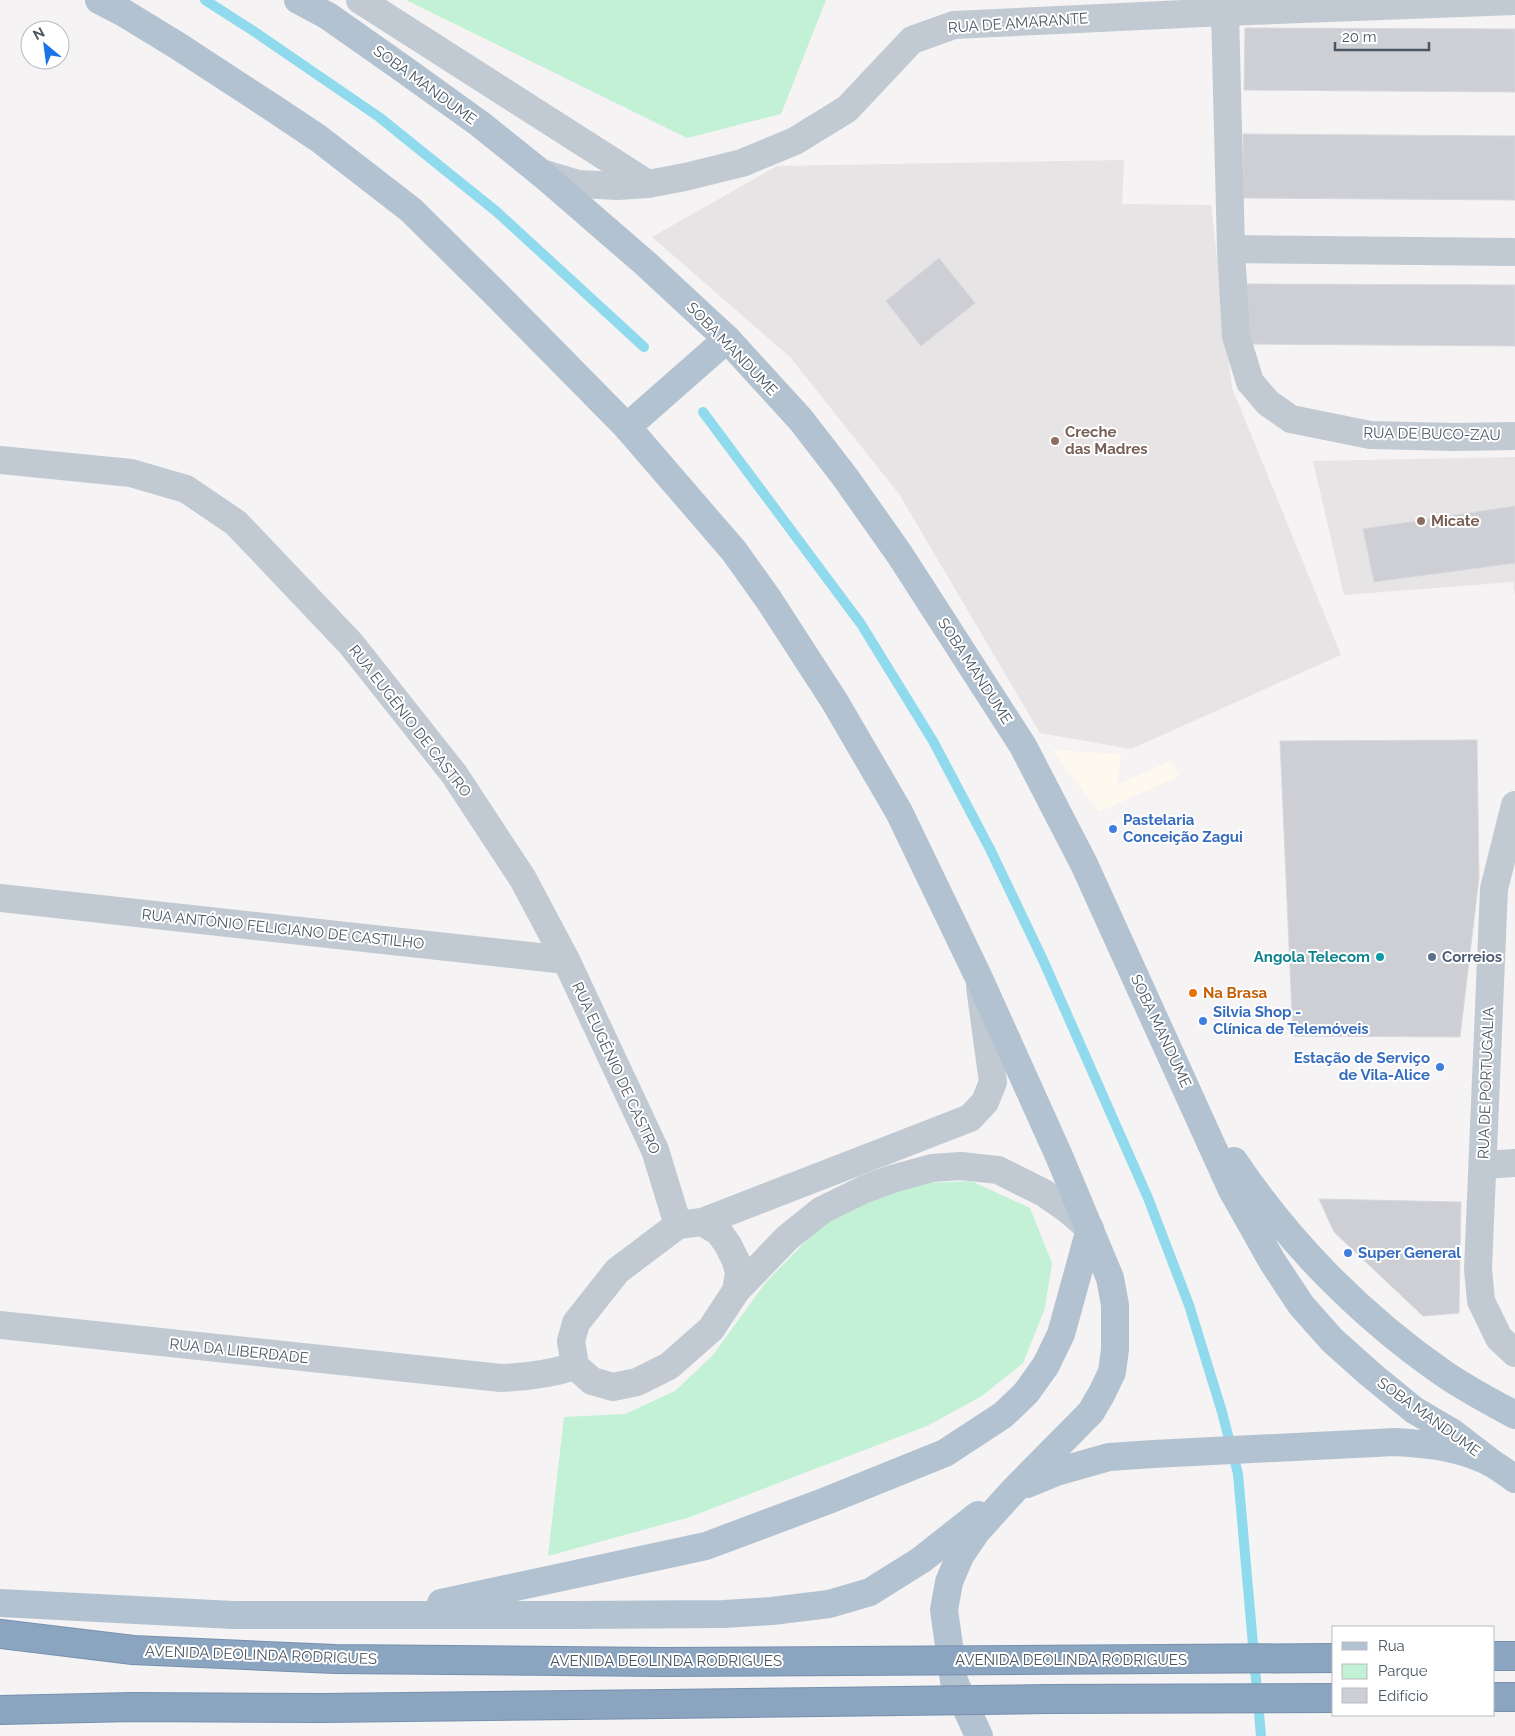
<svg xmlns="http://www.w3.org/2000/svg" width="1515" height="1736" viewBox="0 0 1515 1736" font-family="Raleway,sans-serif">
<rect width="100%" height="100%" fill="#f5f3f3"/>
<path fill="#fdf9ef" d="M1052,750l69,4 -4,31 53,-24 9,15 -80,36z"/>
<g fill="#e6e4e5">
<path d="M1124,160l-2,44 89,1 21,183 109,267 -210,94 -91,-16 -141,-239 -109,-137 -138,-120 125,-71z"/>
<path d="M1515,457v138l-2,-13 -169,13 -31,-134z"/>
</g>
<g fill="#c3f1d5">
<path d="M406,0h420l-45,114 -94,24z"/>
<path d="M971,1181l59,27 22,55 -7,45 -22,55 -41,33 -55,30 -237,91 -142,39 16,-139 61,-3 50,-23 38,-36 53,-73 57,-58 82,-40z"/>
</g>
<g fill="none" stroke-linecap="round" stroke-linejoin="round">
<g stroke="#90daee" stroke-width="10">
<path d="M205,0l50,32 124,85 118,95 147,135"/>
<path d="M703,412l158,212 72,117 57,108 53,111 105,238 41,107 33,107 16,62 23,262"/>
</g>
</g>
<g fill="#cdcfd5" stroke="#d7d9de">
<path d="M1245,28l270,1v63l-271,-2z"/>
<path d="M1243,134l272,2v64l-272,-2z"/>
<path d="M939,258l36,45 -54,43 -35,-45z"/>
<path d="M1247,284l268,1v61l-269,-2z"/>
<path d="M1515,506v57l-141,19 -11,-53z"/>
<path d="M1477,740l2,138 -19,159 -167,-1 -13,-295z"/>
<path d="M1319,1199l142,3 -2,111 -36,3 -89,-84z"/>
</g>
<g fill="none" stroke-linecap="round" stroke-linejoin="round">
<g stroke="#7690ad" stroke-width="30">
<g id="highway">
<path d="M0,1634l133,16 202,9 327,3"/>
<path d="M1494,1656h21"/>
<path d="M1494,1697h21"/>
<path d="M0,1710l133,-3 190,1 341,-4"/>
</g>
</g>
<g stroke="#c1cad2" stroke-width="28">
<path d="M360,0l288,184"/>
<path d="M1225,12l6,237 5,87 14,46 18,21 23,16 79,16 85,2 60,-1"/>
<path d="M541,173l37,11 40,2 30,-2 37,-7 57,-14 53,-22 52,-32 65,-69 42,-15 271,-13 290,-11"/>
<path d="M1231,249l284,3"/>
<path d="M0,460l131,13 55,16 50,34 115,121 103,130 69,105 43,81 89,190 23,75"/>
<path d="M1515,805l-21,84 -16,380 3,32 18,37 16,15"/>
<path d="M0,898l566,62"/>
<path d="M1483,1165l32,-2"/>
<path d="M702,1222l268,-104 15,-16 8,-20 -13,-95"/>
<path d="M736,1291l3,-18 -3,-12 -8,-16 -9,-13 -17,-10 -24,3 -61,46 -41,52 -5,18 4,25 17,15 21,6 24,-5 32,-16 42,-37 25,-38 51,-53 35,-28 43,-21 27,-10 40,-11 29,-2 37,4 46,23 23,16 23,20"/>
<path d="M0,1325l501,53c25,-1 50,-4 74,-12"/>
</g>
<g stroke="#b3c2d1" stroke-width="28">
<path d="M99,0l25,13 54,33 95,62 45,30 93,72 85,84 131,133 107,124 35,49 66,102 64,110 79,164 81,180 51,122 5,27v44l-3,23 -10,21 -11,19 -76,77 -38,42 -17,25 -11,26 -5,28 10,71 25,55"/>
<path d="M298,0l30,16 74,52 78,56 61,49 104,90 82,76 74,81 44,57 55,78 123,191 61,118 148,326 40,71 29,44 31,35 38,34 44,36 39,23 39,30"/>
<path d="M627,427l100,-88"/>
<path d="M1234,1161c55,82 128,156 209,212 23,16 48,29 72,42"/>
<path d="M1027,1484l29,-12 53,-15 44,-3 242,-12c33,2 68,5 98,22 7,4 15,10 22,15"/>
<path d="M0,1603l233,12h341l150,-1 48,-3 57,-7 41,-12 51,-32 57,-45"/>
<path d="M441,1603l265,-57 120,-45 119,-48 58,-38 23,-22 20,-28 15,-31 29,-105"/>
</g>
<use href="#highway" stroke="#8ba5c1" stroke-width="28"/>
<g stroke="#7690ad" stroke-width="30" stroke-linecap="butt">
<g id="highway-bridge">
<path d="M662,1662l672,-4"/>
<path d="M664,1704l384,-5 286,-1"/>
</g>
</g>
<use href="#highway-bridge" stroke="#8ba5c1" stroke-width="28"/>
</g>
<g fill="#8d6e63" stroke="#fff" stroke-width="2">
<circle cx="1055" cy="441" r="5"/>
<circle cx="1421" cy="521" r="5"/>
</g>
<g fill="#3f7fe0" stroke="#fff" stroke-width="2">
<circle cx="1113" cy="829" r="5"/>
<circle cx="1203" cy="1021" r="5"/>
<circle cx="1440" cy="1067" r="5"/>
<circle cx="1348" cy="1253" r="5"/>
</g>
<circle fill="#0f9aa8" stroke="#fff" stroke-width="2" cx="1380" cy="957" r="5"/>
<circle fill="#5c6f8a" stroke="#fff" stroke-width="2" cx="1432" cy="957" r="5"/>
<circle fill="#e8710a" stroke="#fff" stroke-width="2" cx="1193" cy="993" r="5"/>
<g text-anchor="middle" stroke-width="4" stroke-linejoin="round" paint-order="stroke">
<g font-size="15" fill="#4a5661" stroke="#fff">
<text transform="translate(1018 23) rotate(-4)" y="5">RUA DE AMARANTE</text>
<text transform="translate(425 85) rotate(36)" y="5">SOBA MANDUME</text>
<text transform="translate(732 349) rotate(46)" y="5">SOBA MANDUME</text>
<text transform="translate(1432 434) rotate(1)" y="5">RUA DE BUCO-ZAU</text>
<text transform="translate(975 671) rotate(57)" y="5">SOBA MANDUME</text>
<text transform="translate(410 721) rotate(52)" y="5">RUA EUGÊNIO DE CASTRO</text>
<text transform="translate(283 929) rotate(6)" y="5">RUA ANTÓNIO FELICIANO DE CASTILHO</text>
<text transform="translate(1161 1031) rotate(65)" y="5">SOBA MANDUME</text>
<text transform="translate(616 1068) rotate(65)" y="5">RUA EUGÊNIO DE CASTRO</text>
<text transform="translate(1486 1083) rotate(-88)" y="5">RUA DE PORTUGALIA</text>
<text transform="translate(239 1351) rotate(6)" y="5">RUA DA LIBERDADE</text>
<text transform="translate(1429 1417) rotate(36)" y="5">SOBA MANDUME</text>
<text transform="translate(261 1655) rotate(2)" y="5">AVENIDA DEOLINDA RODRIGUES</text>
<text x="1071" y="1665">AVENIDA DEOLINDA RODRIGUES</text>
<text x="666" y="1666">AVENIDA DEOLINDA RODRIGUES</text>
</g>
<g font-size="15" font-weight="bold" fill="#785e54" stroke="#fff" text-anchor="start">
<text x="1065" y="437">Creche<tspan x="1065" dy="17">das Madres</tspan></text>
<text x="1431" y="526">Micate</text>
</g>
<g font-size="15" font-weight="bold" fill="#366cbe" stroke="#fff" text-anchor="start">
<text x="1123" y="825">Pastelaria<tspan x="1123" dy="17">Conceição Zagui</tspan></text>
<text x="1213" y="1017">Silvia Shop -<tspan x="1213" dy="17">Clínica de Telemóveis</tspan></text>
<text x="1430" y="1063" text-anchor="end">Estação de Serviço<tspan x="1430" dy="17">de Vila-Alice</tspan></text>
<text x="1358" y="1258">Super General</text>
</g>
<g font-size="15" font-weight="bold" fill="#0d838f" stroke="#fff" text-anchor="end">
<text x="1370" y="962">Angola Telecom</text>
</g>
<g font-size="15" font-weight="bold" fill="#4e5e75" stroke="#fff" text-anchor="start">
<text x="1442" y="962">Correios</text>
</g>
<g font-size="15" font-weight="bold" fill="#c56008" stroke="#fff" text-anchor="start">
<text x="1203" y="998">Na Brasa</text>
</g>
</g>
<rect x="1332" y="1626" width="162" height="90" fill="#ffffff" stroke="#b7bbc0"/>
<rect x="1342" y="1642" width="25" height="8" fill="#b3c2d1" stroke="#b7bbc0"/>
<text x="1378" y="1651" font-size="15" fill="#4a5661">Rua</text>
<rect x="1342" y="1664" width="25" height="15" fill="#c3f1d5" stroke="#b7bbc0"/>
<text x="1378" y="1676" font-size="15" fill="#4a5661">Parque</text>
<rect x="1342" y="1688" width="25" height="15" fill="#cdcfd5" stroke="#b7bbc0"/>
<text x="1378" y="1701" font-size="15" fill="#4a5661">Edifício</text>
<g transform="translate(45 45) rotate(331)"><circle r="24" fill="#ffffff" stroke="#b7bbc0"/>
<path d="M0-4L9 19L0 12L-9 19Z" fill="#1a73e8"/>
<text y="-8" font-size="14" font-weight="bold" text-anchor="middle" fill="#4a5661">N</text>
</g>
<path d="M1335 42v8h94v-8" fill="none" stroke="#4a5661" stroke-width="2.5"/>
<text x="1342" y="42" font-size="15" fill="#4a5661" stroke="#ffffff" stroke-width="4" paint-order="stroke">20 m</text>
</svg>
